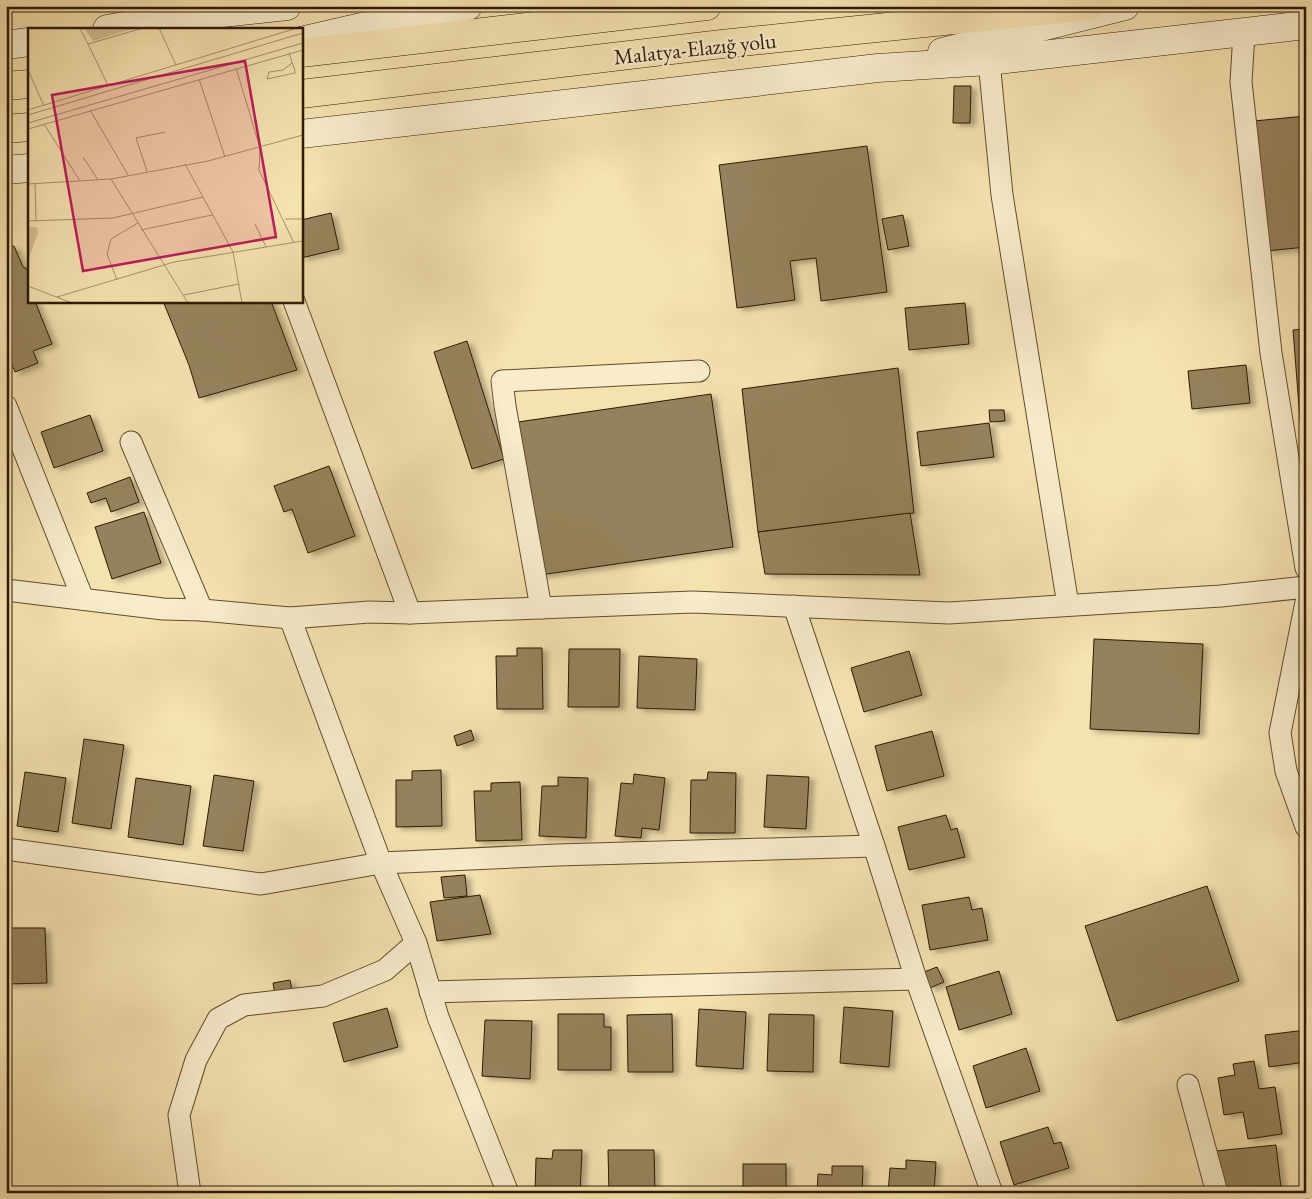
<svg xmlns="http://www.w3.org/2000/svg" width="1312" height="1199" viewBox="0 0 1312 1199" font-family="'EB Garamond',serif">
<defs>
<filter id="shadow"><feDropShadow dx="5.5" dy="3" stdDeviation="2.5" flood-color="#0004"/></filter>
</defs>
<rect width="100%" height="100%" fill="#f4e2af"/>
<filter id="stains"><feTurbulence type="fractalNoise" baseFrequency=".004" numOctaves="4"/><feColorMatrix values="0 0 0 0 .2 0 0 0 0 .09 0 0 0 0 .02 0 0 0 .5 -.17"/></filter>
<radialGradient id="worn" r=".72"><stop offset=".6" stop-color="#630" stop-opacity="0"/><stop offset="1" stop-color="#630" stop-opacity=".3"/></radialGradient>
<g fill="#95825b" stroke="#2e1a00" filter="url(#shadow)">
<path d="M954,86h17l-1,37h-17z"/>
<path d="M1306,116v131l-40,4 -12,-130z"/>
<path d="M867,146l20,146 -66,9 -5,-43 -26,3 5,39 -58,8 -18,-143z"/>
<path d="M331,213l8,36 -38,9v-38z"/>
<path d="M903,215l6,31 -21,4 -6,-31z"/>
<path d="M14,246l9,21 4,2 2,4v28h6l17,43 -19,7 5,12 -23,9 -5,-12 -4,1v-114z"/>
<path d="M163,301h108l26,69 -98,28 -10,-33z"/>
<path d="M965,303l4,41 -60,6 -4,-42z"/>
<path d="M1306,329v142h-2l-11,-141z"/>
<path d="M467,341l37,118 -32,10 -38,-117z"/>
<path d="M1246,365l4,38 -58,6 -4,-38z"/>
<path d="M898,368l16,145 -156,19 -16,-143z"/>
<path d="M711,394l22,153 -193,28 -22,-153z"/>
<path d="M989,410h15l1,11 -15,1z"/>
<path d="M90,415l13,36 -49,17 -13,-36z"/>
<path d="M989,423l5,34 -73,9 -4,-34z"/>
<path d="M329,466l26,70 -47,17 -16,-44 -8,3 -10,-26z"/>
<path d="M130,477l9,25 -28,10 -5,-14 -15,5 -4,-10z"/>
<path d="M144,512l17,51 -49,16 -17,-52z"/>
<path d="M910,513l10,62 -155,-1 -7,-42z"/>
<path d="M1094,639l109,5 -4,90 -109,-5z"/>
<path d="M517,648h25l1,61h-46l-1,-53h21z"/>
<path d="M569,649h51l-1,58h-51z"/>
<path d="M909,651l13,44 -58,17 -13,-44z"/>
<path d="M639,656l58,3 -2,51 -58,-2z"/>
<path d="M471,730l3,10 -17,6 -3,-10z"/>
<path d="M932,731l12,45 -57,15 -12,-45z"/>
<path d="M84,739l40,6 -13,84 -39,-6z"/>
<path d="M441,770l1,56 -46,1v-47h16v-9z"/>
<path d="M25,772l41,6 -8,54 -41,-6z"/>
<path d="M708,772l28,1 -1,60h-45l1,-53h16z"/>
<path d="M634,774l31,4 -6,52 -17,-2 -1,10 -26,-2 6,-53 12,1z"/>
<path d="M214,775l40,6 -11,70 -40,-5z"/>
<path d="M767,775l42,2 -3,52 -42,-2z"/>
<path d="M558,777l30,1 -2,60 -47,-2 3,-50h16z"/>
<path d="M136,778l55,8 -8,59 -55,-8z"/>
<path d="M520,782l2,58 -46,1 -2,-50h17v-8z"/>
<path d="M946,815l5,15 6,-2 8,29 -56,13 -11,-43z"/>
<path d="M465,875l2,21 -23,2 -3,-21z"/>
<path d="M1207,886l32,95 -122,40 -32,-95z"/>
<path d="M480,895l11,39 -54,7 -7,-39z"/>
<path d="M969,897l3,13 10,-2 6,32 -58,10 -8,-45z"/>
<path d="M6,928h39l2,55 -41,1z"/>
<path d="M937,967l7,15 -14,6 -6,-16z"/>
<path d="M999,971l13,43 -53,16 -13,-43z"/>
<path d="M290,980l2,11 -17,4 -2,-12z"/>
<path d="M844,1007l49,4 -4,56 -49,-4z"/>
<path d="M387,1008l11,39 -54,15 -11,-39z"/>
<path d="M699,1009l47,3 -3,57 -47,-3z"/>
<path d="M558,1014h46v13h7v43h-53z"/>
<path d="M672,1014l1,58h-45l-1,-57z"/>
<path d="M769,1014l45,1 -1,57 -46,-1z"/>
<path d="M485,1020l47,1 -2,58 -48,-3z"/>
<path d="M1306,1030v32l-37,5 -4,-32z"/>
<path d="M1026,1048l14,43 -54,17 -13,-42z"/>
<path d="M1254,1061l5,28 16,-2 7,47 -34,5 -5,-27 -19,3 -6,-37 17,-3 -2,-11z"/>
<path d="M1048,1127l6,17 7,-2 8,26 -55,17 -14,-43z"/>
<path d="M1276,1145l5,42 -60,6 -5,-42z"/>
<path d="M553,1150h29l-2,43h-45l1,-35 16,1z"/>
<path d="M608,1150h46l1,43h-46z"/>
<path d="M906,1160l30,2 -2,31h-46l2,-25 16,1z"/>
<rect x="743" y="1164" width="43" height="29"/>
<path d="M832,1166h31l-1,27h-45l1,-19 14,1z"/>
</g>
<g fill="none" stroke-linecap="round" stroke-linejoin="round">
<g stroke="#604c2c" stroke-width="23">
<g id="street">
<path d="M1244,33l-3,49 30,271 35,215"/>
<path d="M989,61l13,134 66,410"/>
<path d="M294,301l116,312"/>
<path d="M6,406l77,193"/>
<path d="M131,442l71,168"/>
<path d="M6,590l157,19 39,1 88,8 79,-6 41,1 283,-11 256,11 272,-17 85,-9"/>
<path d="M1306,602l-26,131 6,38 20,56"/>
<path d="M794,606l80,240 42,133 76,214"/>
<path d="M541,608l-36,-202 -3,-25 197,-10"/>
<path d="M290,618l91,245 35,80 22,74 70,176"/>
<path d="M6,849l255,35 120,-21 176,-8 317,-9"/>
<path d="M430,992l486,-13"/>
<path d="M1188,1085l29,108"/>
<path d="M190,1193l-11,-78 17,-55 22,-41 26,-14 79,-9 62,-26 31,-27"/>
</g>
</g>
<g stroke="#2e1a00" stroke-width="29">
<g id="secondary">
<path d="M107,29l52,-9 128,-14"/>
<path d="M301,41l100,-23 67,-12"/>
<path d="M6,45l23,-3"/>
<path d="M942,52l183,-46"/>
<path d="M301,134l577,-66 111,-7 317,-36"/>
<path d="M6,170l23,-2"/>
</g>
</g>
<g stroke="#2e1a00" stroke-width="29">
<g id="highway">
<path d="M301,53l406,-47"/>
<path d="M6,86l23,-2"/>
<path d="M301,94l421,-50 367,-38"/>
<path d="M6,129l23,-2"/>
</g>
</g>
<use href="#street" stroke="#f8eccb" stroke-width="21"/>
<use href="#secondary" stroke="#f8eccb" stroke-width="28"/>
<use href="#highway" stroke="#f4e2af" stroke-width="28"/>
</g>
<g text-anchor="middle" stroke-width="4.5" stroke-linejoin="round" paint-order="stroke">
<g font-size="22" fill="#2e1a00" stroke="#f8eccb">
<text transform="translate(695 48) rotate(-6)" y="8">Malatya-Elazığ yolu</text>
</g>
</g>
<g transform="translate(28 28)">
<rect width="275" height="275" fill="#f4e2af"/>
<path d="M56,0h51l-42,13zM0,199h9l1,6 -10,28z" fill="#d2c091"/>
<path fill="none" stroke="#a59269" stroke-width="1" d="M52,0l28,57M131,0l17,37M60,16l55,-16M261,25l6,18v2l-28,6 2,-7 14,-2 9,-7M208,40l24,80 -1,22 35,73M0,42l16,36M171,51l26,78M0,82l269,-82M62,82l38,65M0,87l275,-82M0,95l275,-80M16,96l36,57M0,101l275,-79M55,129l15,23M157,136l48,88 9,51M119,143l-11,-33 29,-6M83,151l77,124M7,155l1,38M0,156l83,-5 97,-18 95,-26M257,191h18M0,193l85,-3 90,-21M227,196l11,23M113,202l71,-15M89,252l-10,-26 4,-15 27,-16M0,258l44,17M156,267l55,-11M29,269l117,-35 129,-21"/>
<path fill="#c2185b" fill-opacity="0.15" stroke="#c2185b" stroke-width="2.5" d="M217,33l31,176 -193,34 -31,-176z"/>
<rect width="275" height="275" fill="none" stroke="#2e1a00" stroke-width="2.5"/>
</g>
<rect width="1312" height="1199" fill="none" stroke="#f4e2af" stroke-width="25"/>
<rect x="8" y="8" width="1297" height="1184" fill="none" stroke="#2e1a00" stroke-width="2.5"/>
<rect x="12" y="12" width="1287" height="1174" fill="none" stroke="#2e1a00"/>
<rect width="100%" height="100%" filter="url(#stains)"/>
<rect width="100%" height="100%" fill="url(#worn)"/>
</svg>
